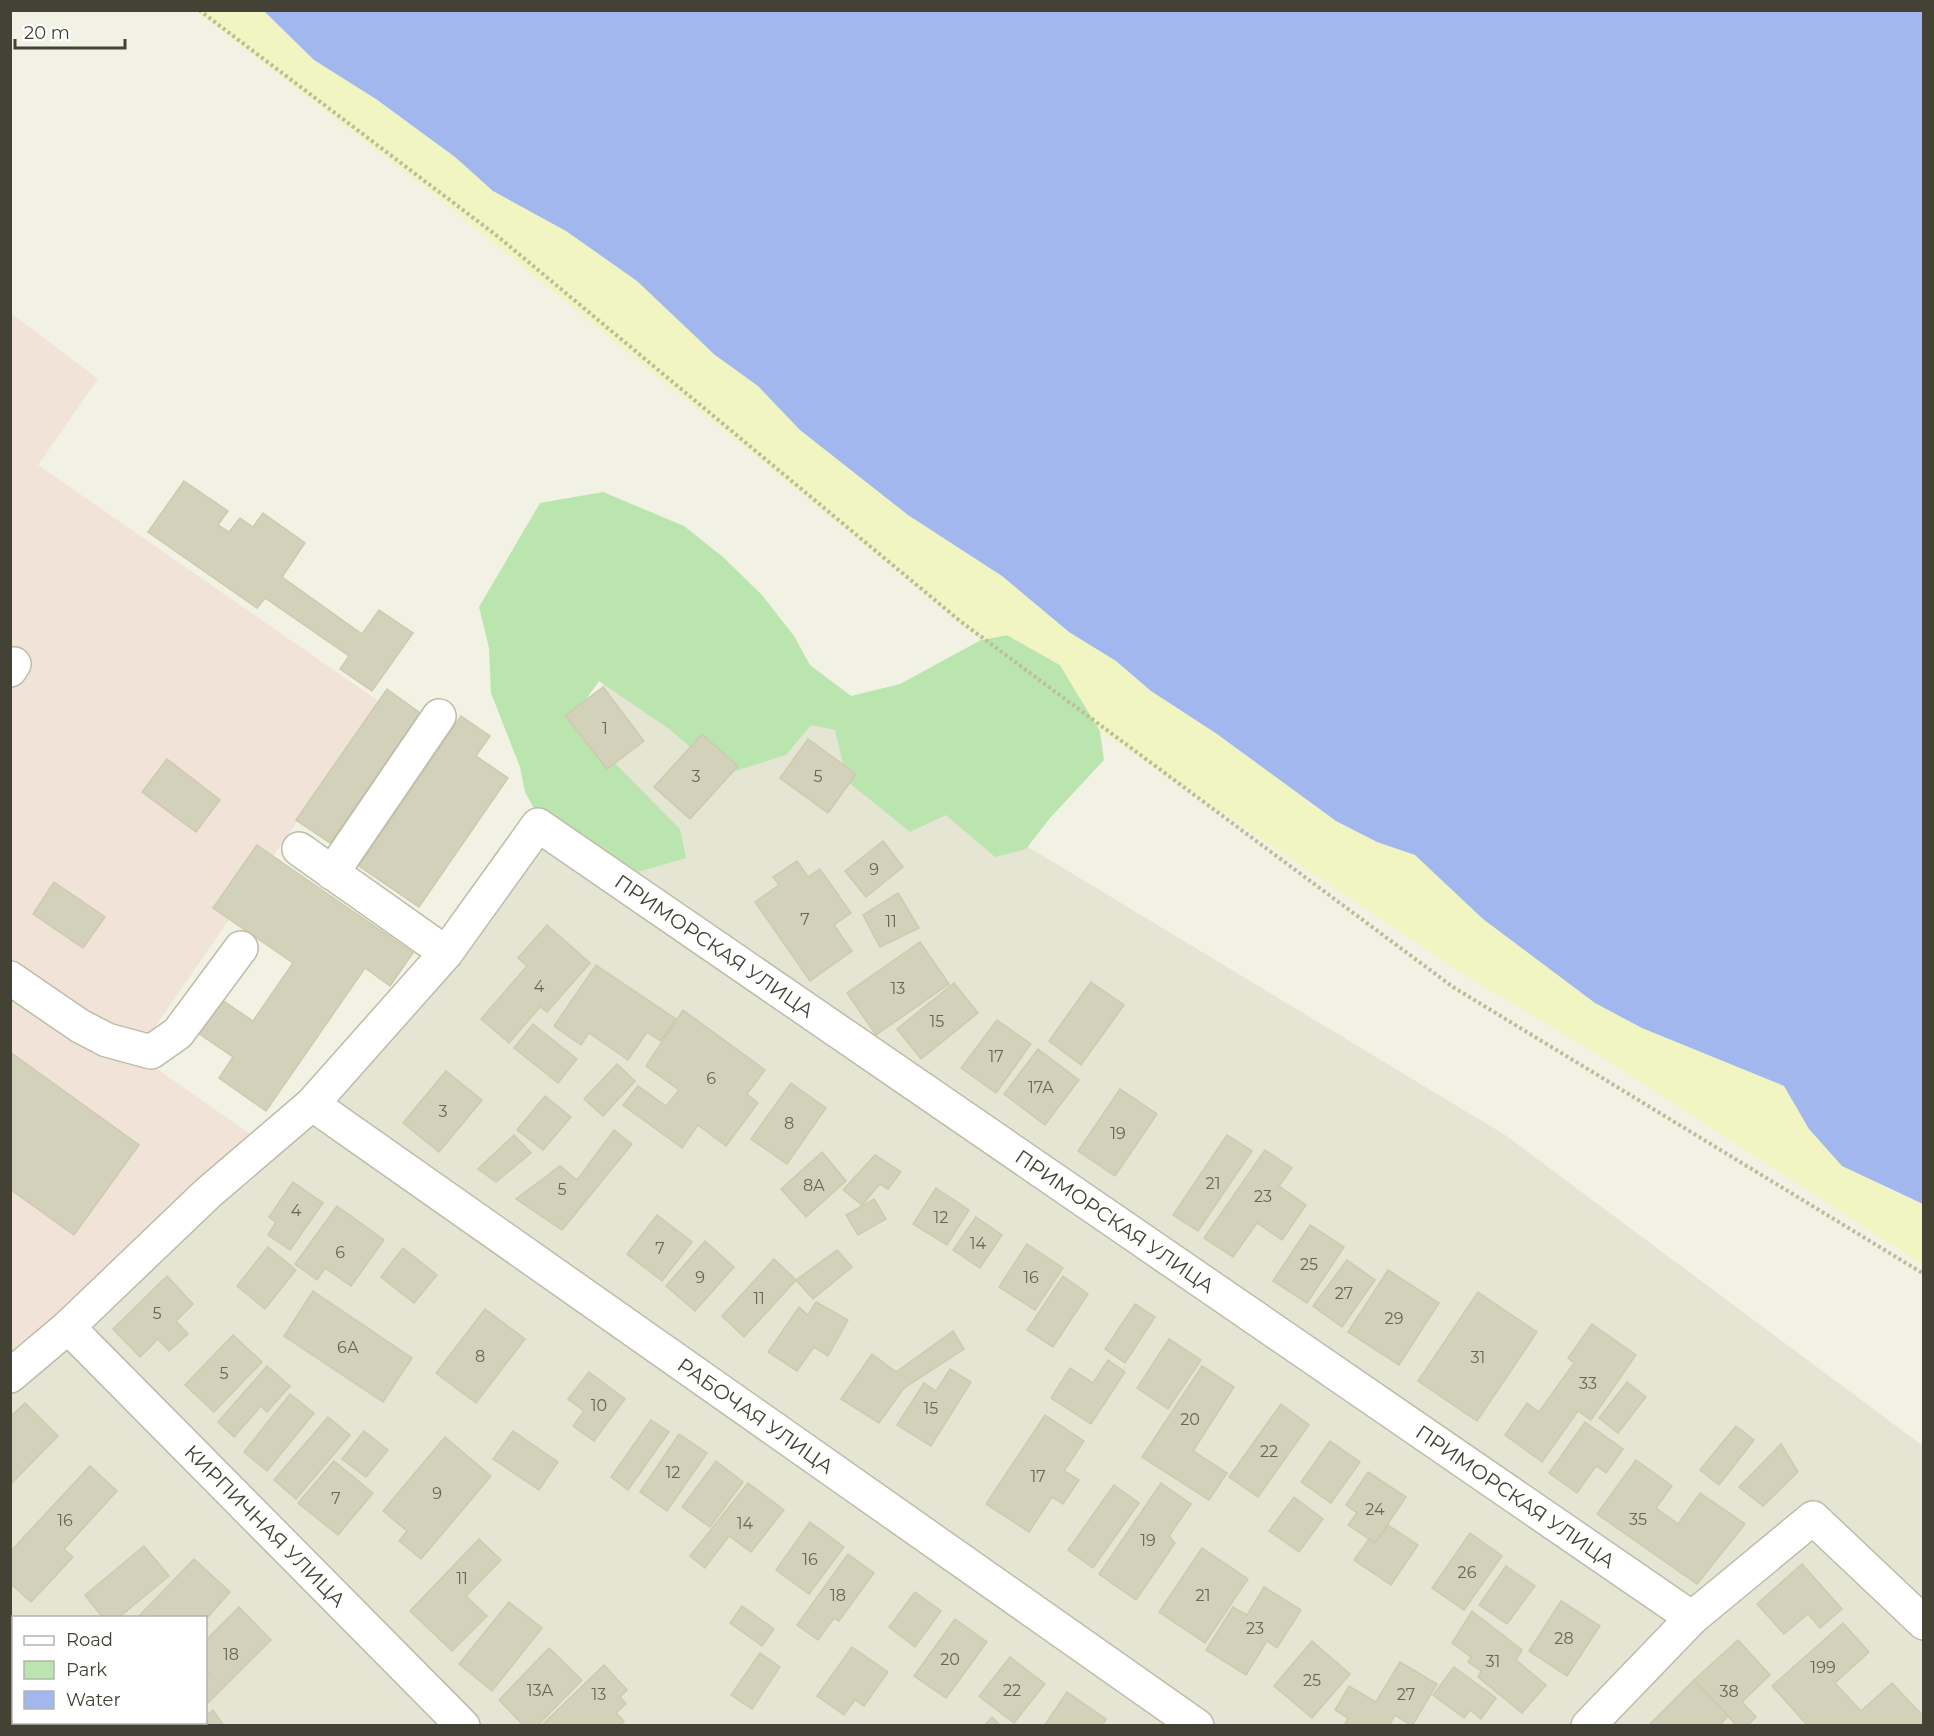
<svg xmlns="http://www.w3.org/2000/svg" width="1934" height="1736" viewBox="0 0 1934 1736" font-family="Montserrat,sans-serif">
<rect width="100%" height="100%" fill="#f1f2e4"/>
<path fill="#e5e5d3" fill-rule="evenodd" d="M633,608l872,527 418,311v279h-1912l-1,-349 302,-272 234,-273zM14,1618h192v104h-192z"/>
<path fill="#f2e3d8" d="M11,313l87,66 -60,86 342,237 -244,352 114,80 -239,222z"/>
<path fill="#bbe5ae" d="M603,492l81,34 39,31 39,38 32,41 16,29 41,31 49,-12 81,-44 26,-5 53,30 40,66 4,29 -54,58 -24,31 -31,8 -49,-42 -36,17 -63,-51 -12,-51 -24,-5 -25,30 -63,20 -54,-46 -70,-48 -12,17 6,43 87,88 6,29 -52,15 -88,-42 -21,-39 -5,-25 -29,-74 -2,-45 -10,-41 61,-104z"/>
<path fill="#f0f5c1" d="M196,11h68l50,49 62,39 79,58 147,97 35,27 78,74 43,31 42,44 108,85 94,61 67,56 47,29 35,30 66,43 119,87 41,21 38,13 68,64 112,84 47,25 142,58 25,43 80,61 34,14v61l-332,-215 -125,-74 -366,-245 -40,-66 -53,-30 -26,5 -545,-444z"/>
<path fill="#a2b7ed" d="M264,11h1659v1193l-81,-38 -33,-37 -25,-43 -142,-58 -47,-25 -112,-84 -68,-64 -38,-13 -41,-21 -119,-87 -66,-43 -35,-30 -47,-29 -67,-56 -94,-61 -108,-85 -42,-44 -43,-31 -78,-74 -71,-50 -73,-40 -38,-34 -79,-58 -62,-39z"/>
<g fill="#d3d1ba" stroke="#cdcbae" stroke-width="1.5">
<path d="M184,481l44,30 -10,14 11,7 11,-14 13,9 10,-14 42,30 -23,34 80,57 17,-24 34,23 -41,58 -32,-22 9,-13 -84,-58 -8,10 -109,-76z"/>
<path d="M603,687l41,54 -37,28 -42,-53z"/>
<path d="M387,689l33,24 -90,130 -34,-23z"/>
<path d="M461,716l29,20 -14,20 32,22 -89,129 -60,-41z"/>
<path d="M702,734l36,32 -48,53 -36,-32z"/>
<path d="M808,739l48,35 -28,39 -48,-35z"/>
<path d="M167,759l53,41 -24,32 -54,-40z"/>
<path d="M883,841l20,26 -37,30 -21,-26z"/>
<path d="M257,845l156,108 -23,33 -25,-18 -99,143 -47,-33 14,-21 -38,-26 24,-33 34,23 40,-58 -80,-55z"/>
<path d="M797,861l11,16 12,-8 31,44 -17,12 18,26 -42,30 -55,-79 24,-17 -6,-8z"/>
<path d="M54,882l51,35 -22,31 -50,-34z"/>
<path d="M898,893l21,35 -39,19 -17,-32z"/>
<path d="M547,925l43,38 -43,49 -7,-5 -31,36 -28,-24 46,-53 -9,-8z"/>
<path d="M920,942l29,42 -73,51 -29,-42z"/>
<path d="M596,965l80,54 -15,22 -14,-9 -19,28 -39,-27 -8,12 -27,-19z"/>
<path d="M1091,982l33,23 -43,60 -32,-24z"/>
<path d="M954,983l24,30 -57,46 -24,-30z"/>
<path d="M683,1010l82,60 -18,24 11,9 -32,43 -28,-21 -16,23 -59,-43 15,-19 28,20 13,-16 -33,-24z"/>
<path d="M997,1020l34,24 -35,49 -35,-25z"/>
<path d="M533,1024l44,35 -19,24 -44,-35z"/>
<path d="M1038,1049l41,31 -34,45 -41,-31z"/>
<path d="M10,1052l129,93 -65,90 -64,-46z"/>
<path d="M617,1064l18,17 -32,35 -19,-17z"/>
<path d="M446,1071l36,29 -43,52 -36,-29z"/>
<path d="M791,1083l35,25 -39,56 -36,-25z"/>
<path d="M1120,1089l37,25 -42,62 -37,-25z"/>
<path d="M545,1096l26,21 -28,33 -26,-20z"/>
<path d="M614,1130l18,14 -70,86 -46,-31 44,-33 17,14z"/>
<path d="M514,1135l17,18 -35,29 -18,-13z"/>
<path d="M1227,1135l25,16 -54,80 -25,-16z"/>
<path d="M1265,1150l27,18 -13,18 27,19 -24,35 -25,-17 -24,34 -29,-19z"/>
<path d="M822,1152l24,29 -40,36 -25,-28z"/>
<path d="M875,1155l26,17 -13,17 -8,-5 -18,21 -19,-15z"/>
<path d="M293,1182l30,21 -33,47 -22,-15 8,-13 -7,-5z"/>
<path d="M936,1188l33,22 -22,35 -34,-21z"/>
<path d="M874,1199l12,20 -28,16 -12,-20z"/>
<path d="M337,1206l47,34 -33,46 -26,-18 -8,12 -22,-16z"/>
<path d="M657,1215l35,27 -30,39 -35,-27z"/>
<path d="M976,1217l26,18 -22,33 -27,-18z"/>
<path d="M1310,1225l34,22 -37,56 -34,-22z"/>
<path d="M705,1241l29,26 -39,44 -29,-25z"/>
<path d="M1027,1244l36,24 -28,42 -36,-23z"/>
<path d="M268,1247l28,23 -31,39 -28,-23z"/>
<path d="M403,1248l34,27 -23,28 -33,-26z"/>
<path d="M837,1250l15,17 -39,32 -17,-19z"/>
<path d="M774,1259l22,21 -52,57 -22,-21z"/>
<path d="M1347,1260l28,20 -33,47 -29,-21z"/>
<path d="M1388,1270l51,33 -40,62 -51,-33z"/>
<path d="M167,1276l26,28 -17,17 12,13 -19,17 -11,-12 -18,18 -27,-28z"/>
<path d="M1063,1276l25,18 -35,53 -26,-17z"/>
<path d="M313,1291l99,67 -29,44 -99,-66z"/>
<path d="M1478,1292l59,40 -60,89 -59,-40z"/>
<path d="M816,1302l32,18 -20,36 -14,-9 -17,24 -29,-19 31,-45 9,8z"/>
<path d="M1135,1304l20,13 -30,46 -20,-14z"/>
<path d="M485,1309l40,30 -49,64 -40,-30z"/>
<path d="M1592,1324l44,31 -45,65 -13,-9 -36,51 -37,-27 22,-32 12,9 35,-49 -6,-5z"/>
<path d="M953,1331l11,18 -60,39 -25,35 -38,-24 31,-45 24,18z"/>
<path d="M233,1335l29,27 -48,50 -29,-27z"/>
<path d="M1169,1339l32,21 -33,49 -31,-21z"/>
<path d="M1108,1360l17,12 -34,52 -40,-26 19,-30 23,15z"/>
<path d="M267,1366l23,20 -23,26 -6,-6 -27,31 -16,-15z"/>
<path d="M1202,1366l32,21 -41,64 34,22 -18,27 -67,-43z"/>
<path d="M950,1369l21,13 -40,64 -34,-21 27,-42 12,8z"/>
<path d="M589,1372l36,27 -31,42 -21,-15 11,-15 -16,-12z"/>
<path d="M1627,1382l19,15 -28,36 -19,-15z"/>
<path d="M290,1394l24,19 -47,58 -23,-19z"/>
<path d="M25,1403l33,33 -48,49v-68z"/>
<path d="M1281,1404l28,21 -51,72 -29,-20z"/>
<path d="M1045,1415l39,26 -20,30 15,9 -16,24 -11,-7 -23,35 -43,-28z"/>
<path d="M328,1417l22,18 -54,64 -22,-19z"/>
<path d="M651,1420l18,12 -41,58 -17,-13z"/>
<path d="M1585,1422l38,27 -17,24 -10,-7 -19,27 -28,-20z"/>
<path d="M1736,1426l18,14 -35,45 -19,-15z"/>
<path d="M364,1431l24,19 -22,27 -24,-18z"/>
<path d="M513,1431l45,31 -19,28 -46,-31z"/>
<path d="M679,1434l28,19 -40,58 -27,-19z"/>
<path d="M445,1437l46,39 -70,83 -22,-18 8,-10 -24,-20z"/>
<path d="M1330,1441l30,21 -29,41 -30,-21z"/>
<path d="M1781,1444l17,28 -35,34 -24,-19z"/>
<path d="M1636,1460l36,26 -16,22 22,16 22,-31 45,31 -48,60 -100,-70z"/>
<path d="M334,1461l39,32 -35,42 -40,-32z"/>
<path d="M716,1461l27,21 -33,45 -28,-20z"/>
<path d="M90,1466l27,25 -53,58 9,8 -42,45 -21,-19v-31z"/>
<path d="M1368,1472l38,25 -31,46 -27,-18 9,-12 -11,-8z"/>
<path d="M748,1483l36,27 -33,42 -22,-16 -24,32 -15,-12z"/>
<path d="M1161,1483l30,21 -22,32 6,7 -39,57 -37,-26z"/>
<path d="M1114,1485l25,18 -46,65 -25,-18z"/>
<path d="M1294,1497l29,22 -24,33 -30,-21z"/>
<path d="M810,1522l34,25 -35,47 -33,-24z"/>
<path d="M1388,1525l30,20 -27,40 -37,-25 15,-21 6,4z"/>
<path d="M1470,1533l32,23 -38,54 -32,-22z"/>
<path d="M479,1539l22,21 -35,36 21,20 -35,35 -42,-40z"/>
<path d="M144,1546l25,30 -51,42h-15l-18,-23z"/>
<path d="M1202,1548l46,31 -43,64 -46,-31z"/>
<path d="M848,1554l26,19 -35,48 -5,-3 -16,22 -21,-15z"/>
<path d="M194,1559l36,33 -24,27 -69,-1z"/>
<path d="M1802,1564l40,45 -22,19 -12,-14 -24,20 -27,-30z"/>
<path d="M1506,1566l29,20 -28,38 -28,-19z"/>
<path d="M1264,1587l37,23 -24,38 -10,-7 -21,34 -40,-25 27,-43 14,8z"/>
<path d="M915,1592l26,19 -26,36 -26,-20z"/>
<path d="M1561,1601l39,25 -33,50 -38,-25z"/>
<path d="M509,1602l33,26 -50,63 -33,-27z"/>
<path d="M742,1606l32,23 -12,17 -32,-23z"/>
<path d="M239,1607l32,33 -65,65v-29l3,-3 -3,-4v-29z"/>
<path d="M1472,1611l50,39 -6,10 30,25 -24,28 -44,-36 3,-6 -13,-9 3,-5 -19,-14z"/>
<path d="M955,1619l32,23 -41,56 -32,-22z"/>
<path d="M1843,1623l26,29 -34,31 26,28 31,-28 32,34v9h-116l-36,-40z"/>
<path d="M1738,1640l32,35 -28,27 14,15 -9,9h-10l-43,-46z"/>
<path d="M1312,1641l38,33 -38,44 -38,-32z"/>
<path d="M852,1647l36,25 -24,34 -9,-6 -11,15 -27,-19z"/>
<path d="M549,1648l33,32 -45,46h-13l-25,-26z"/>
<path d="M760,1653l20,14 -28,42 -21,-14z"/>
<path d="M1010,1657l35,27 -31,39 -35,-27z"/>
<path d="M1400,1662l37,22 -25,42 -17,-11 -6,11h-45l4,-8 -13,-8 14,-24 27,16z"/>
<path d="M604,1665l23,25 -7,7 6,7 -10,9 8,8 -4,5h-79z"/>
<path d="M1454,1667l42,31 -15,21 -11,-9 -6,8 -31,-23z"/>
<path d="M1694,1680l34,36 -9,10h-71z"/>
<path d="M1067,1692l39,27 -4,7h-58z"/>
<path d="M213,1710l11,16h-31l13,-4v-6z"/>
<path d="M992,1717l9,9h-17z"/>
</g>
<g fill="none" stroke-linecap="round" stroke-linejoin="round">
<g stroke="#bcbca7" stroke-width="36">
<g id="minor">
<path d="M10,670l4,-6"/>
<path d="M299,849l147,104"/>
<path d="M332,873l107,-157"/>
<path d="M10,978l70,48 27,14 44,12 27,-19 63,-85"/>
<path id="s1" d="M312,1104l885,622"/>
<path id="s2" d="M68,1327l395,399"/>
<path id="s3" d="M10,1376l58,-49 140,-134 104,-89 134,-151 92,-128 1154,793"/>
<path d="M1588,1726l104,-108 121,-100 111,105"/>
</g>
</g>
<path stroke="#bebc99" stroke-width="4" stroke-dasharray="3 3" stroke-linecap="butt" d="M199,10l297,225 464,386 493,366 471,287"/>
<use href="#minor" stroke="#fff" stroke-width="33"/>
</g>
<g text-anchor="middle" stroke-width="6" stroke-linejoin="round" paint-order="stroke">
<g font-size="16" fill="#676656">
<text x="605" y="734">1</text>
<text x="696" y="782">3</text>
<text x="818" y="782">5</text>
<text x="874" y="875">9</text>
<text x="805" y="925">7</text>
<text x="891" y="927">11</text>
<text x="539" y="992">4</text>
<text x="898" y="994">13</text>
<text x="937" y="1027">15</text>
<text x="996" y="1062">17</text>
<text x="711" y="1084">6</text>
<text x="1041" y="1093">17А</text>
<text x="443" y="1117">3</text>
<text x="789" y="1129">8</text>
<text x="1118" y="1139">19</text>
<text x="1213" y="1189">21</text>
<text x="814" y="1191">8А</text>
<text x="562" y="1195">5</text>
<text x="1263" y="1202">23</text>
<text x="296" y="1216">4</text>
<text x="941" y="1223">12</text>
<text x="978" y="1249">14</text>
<text x="660" y="1254">7</text>
<text x="340" y="1258">6</text>
<text x="1309" y="1270">25</text>
<text x="700" y="1283">9</text>
<text x="1031" y="1283">16</text>
<text x="1344" y="1299">27</text>
<text x="759" y="1304">11</text>
<text x="157" y="1319">5</text>
<text x="1394" y="1324">29</text>
<text x="348" y="1353">6А</text>
<text x="480" y="1362">8</text>
<text x="1478" y="1363">31</text>
<text x="224" y="1379">5</text>
<text x="1588" y="1389">33</text>
<text x="599" y="1411">10</text>
<text x="931" y="1414">15</text>
<text x="1190" y="1425">20</text>
<text x="1269" y="1457">22</text>
<text x="673" y="1478">12</text>
<text x="1038" y="1482">17</text>
<text x="437" y="1499">9</text>
<text x="336" y="1504">7</text>
<text x="1375" y="1515">24</text>
<text x="1638" y="1525">35</text>
<text x="65" y="1526">16</text>
<text x="745" y="1529">14</text>
<text x="1148" y="1546">19</text>
<text x="810" y="1565">16</text>
<text x="1467" y="1578">26</text>
<text x="462" y="1584">11</text>
<text x="838" y="1601">18</text>
<text x="1203" y="1601">21</text>
<text x="1255" y="1634">23</text>
<text x="1564" y="1644">28</text>
<text x="231" y="1660">18</text>
<text x="950" y="1665">20</text>
<text x="1493" y="1667">31</text>
<text x="1823" y="1673">199</text>
<text x="1312" y="1686">25</text>
<text x="540" y="1696">13А</text>
<text x="1012" y="1696">22</text>
<text x="1729" y="1697">38</text>
<text x="599" y="1700">13</text>
<text x="1406" y="1700">27</text>
</g>
<g font-size="20" fill="#434234" stroke="#fff">
<text dy="7" stroke="none"><textPath href="#s3" startOffset="980">ПРИМОРСКАЯ УЛИЦА</textPath></text>
<text dy="7" stroke="none"><textPath href="#s3" startOffset="1466">ПРИМОРСКАЯ УЛИЦА</textPath></text>
<text dy="7" stroke="none"><textPath href="#s1" startOffset="542">РАБОЧАЯ УЛИЦА</textPath></text>
<text dy="7" stroke="none"><textPath href="#s3" startOffset="1952">ПРИМОРСКАЯ УЛИЦА</textPath></text>
<text dy="7" stroke="none"><textPath href="#s2" startOffset="280">КИРПИЧНАЯ УЛИЦА</textPath></text>
</g>
</g>
<rect width="1934" height="1736" fill="none" stroke="#434234" stroke-width="24"/>
<rect x="12" y="1616" width="195" height="108" fill="#ffffff" stroke="#b4b3ae" stroke-width="1.5"/>
<rect x="24" y="1636" width="30" height="9" fill="#ffffff" stroke="#b4b3ae" stroke-width="1.5"/>
<text x="66" y="1646" font-size="18" fill="#434234">Road</text>
<rect x="24" y="1661" width="30" height="18" fill="#bbe5ae" stroke="#b4b3ae" stroke-width="1.5"/>
<text x="66" y="1676" font-size="18" fill="#434234">Park</text>
<rect x="24" y="1691" width="30" height="18" fill="#a2b7ed" stroke="#b4b3ae" stroke-width="1.5"/>
<text x="66" y="1706" font-size="18" fill="#434234">Water</text>
<path d="M15 39v9h110v-9" fill="none" stroke="#434234" stroke-width="3"/>
<text x="24" y="39" font-size="18" fill="#434234" stroke="#ffffff" stroke-width="4.5" paint-order="stroke">20 m</text>
</svg>
